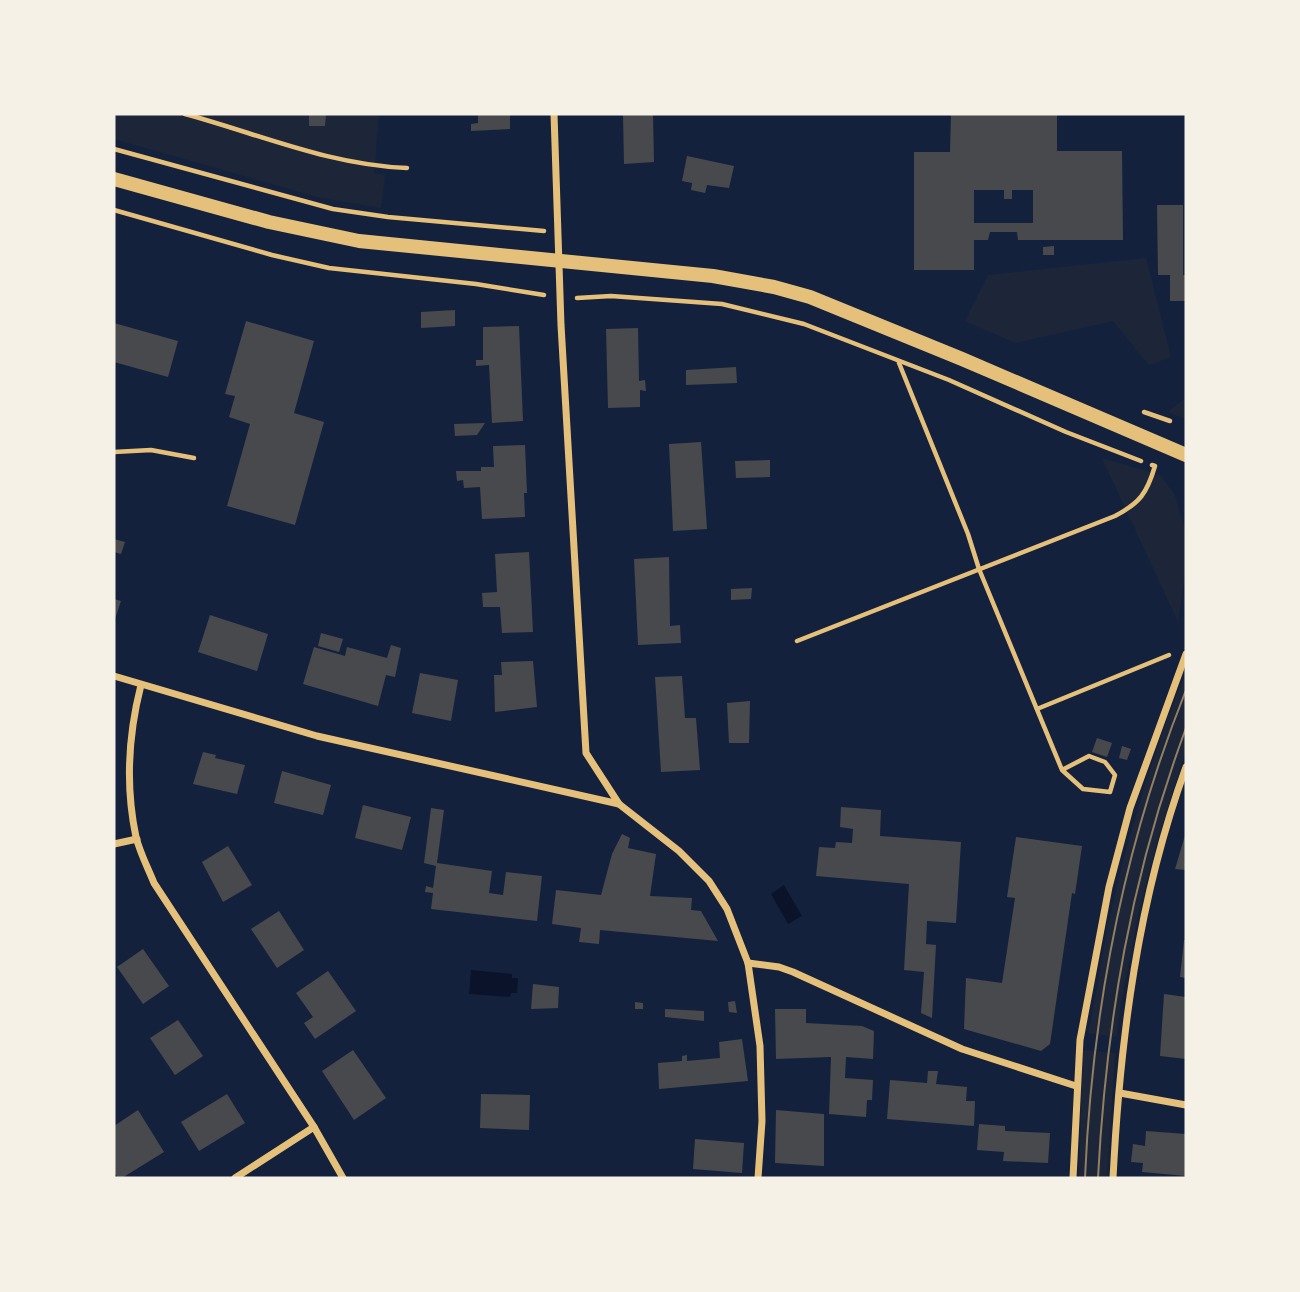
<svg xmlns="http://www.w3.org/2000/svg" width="1300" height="1292" viewBox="0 0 1300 1292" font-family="'PT Sans Narrow',sans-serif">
<rect width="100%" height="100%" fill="#14213d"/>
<g fill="#1d2539">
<path d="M114,114h265l-5,59 11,2 -4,33 -60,-10 -207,-59z"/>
<path d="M1146,258l25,99 -22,8 -36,-44 -98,22 -50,-22 23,-46z"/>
<path d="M1186,397v22l-18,-7z"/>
<path d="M1102,458l58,17 15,20 11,39v32l-8,56z"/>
<path d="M1186,672v78l-28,88 -19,73 -18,92 -4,34 -29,-4c10,-42 14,-85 24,-126 19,-81 42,-159 74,-235z"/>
<path d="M1083,1050l32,3 -8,125h-28z"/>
</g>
<g fill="#0b132b">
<path d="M784,885l18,31 -14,8 -17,-30z"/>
<path d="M471,970l41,4v4h6l-1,15h-6l-1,4 -41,-3z"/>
</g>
<g fill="#48494c" fill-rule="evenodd">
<path d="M309,114l17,1 -1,11h-16z"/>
<path d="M478,114h32v15l-39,2v-7l7,-1z"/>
<path d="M951,114h106v37h65l1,89h-105l-1,-8h-27l-2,8h-14v30h-60v-118h36zM974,190h30v9h8v-9h21v33h-59z"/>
<path d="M623,115h30l1,47 -30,2z"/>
<path d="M687,156l47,10 -5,22 -22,-3 -2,8 -14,-3 1,-7 -10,-2z"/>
<path d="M1157,205h26v70h3v26h-16v-26h-12z"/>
<path d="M1054,246v9h-11v-8z"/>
<path d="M455,310v16l-34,2v-16z"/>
<path d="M246,321l68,20 -20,72 30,9 -29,103 -68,-19 23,-82 -21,-7 6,-21 -10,-2z"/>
<path d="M114,323l64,18 -10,36 -54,-15z"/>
<path d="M519,326l4,95 -31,2 -3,-58 -13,1v-6h7v-33z"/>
<path d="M638,328l1,53 6,-1 1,11 -6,-1v17l-32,1 -2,-79z"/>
<path d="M736,367l1,16 -51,2v-15z"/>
<path d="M485,423l-8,12 -22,1 -1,-12z"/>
<path d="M701,442l6,87 -34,2 -4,-87z"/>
<path d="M525,445l2,48h-3l1,24 -43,2 -2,-32 -16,1 -1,-8 -6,1 -1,-10h25v-4h13l-1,-21z"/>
<path d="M770,460v17l-34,1 -1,-17z"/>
<path d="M114,539l11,3 -4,12 -7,-2z"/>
<path d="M529,552l4,80 -31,1 -2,-26h-17l-1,-14 15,-1 -2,-38z"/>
<path d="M669,557l1,69 10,-1 1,18 -43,2 -4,-86z"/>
<path d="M752,588l-1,11 -20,1v-11z"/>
<path d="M114,599l7,2 -7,21z"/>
<path d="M210,615l58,19 -11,37 -59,-19z"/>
<path d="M321,633l22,6 -4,13 -21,-6z"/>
<path d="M391,645l10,3 -6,29 -9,-2 -8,31 -75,-22 11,-37 31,9 2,-9 40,11z"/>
<path d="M533,661l4,46 -42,5 -1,-37h8l-1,-13z"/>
<path d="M420,673l38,7 -7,41 -39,-8z"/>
<path d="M682,676l3,42h11l4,52 -39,2 -6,-95z"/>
<path d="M750,701l-1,42h-20l-2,-40z"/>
<path d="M1097,738l15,5 -5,14 -15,-5z"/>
<path d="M1122,746l9,3 -4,11 -8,-2z"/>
<path d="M203,752l13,3 -1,3 30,7 -8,29 -44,-10z"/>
<path d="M282,771l49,14 -8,30 -49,-12z"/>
<path d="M363,805l48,12 -9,33 -47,-12z"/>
<path d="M841,807l40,3 -1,26 81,6 -5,81 -29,-2 -1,23 10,1 -4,73 -11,-5 3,-41 -20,-2 5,-86 -93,-8 3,-29 16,1 1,-6 16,1 1,-14 -13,-2z"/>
<path d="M431,808l13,2 -7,53 55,8 -3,22 14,2 3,-23 36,4 -5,45 -106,-12 2,-16 -8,-1 1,-6 7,2 3,-22 -12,-3z"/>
<path d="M1186,833v37l-11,-1 11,-37z"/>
<path d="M622,834l8,4 -2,10 28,6 -6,42 42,2 -1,12 10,1 17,30 -118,-11 -1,14 -20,-2 2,-14 -29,-4 4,-34 45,5 11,-41z"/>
<path d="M1016,837l66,9 -7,48 -3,-1 -22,151 -9,7 -77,-22 2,-51 36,5 13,-85 -8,-1z"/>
<path d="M228,846l24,39 -29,17 -21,-40z"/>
<path d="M279,911l25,39 -27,18 -26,-39z"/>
<path d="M1184,940h2v38l-6,-1z"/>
<path d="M143,949l26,37 -26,18 -26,-37z"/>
<path d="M328,971l28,40 -41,28 -11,-16 9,-6 -17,-24z"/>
<path d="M533,984l26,3 -1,21 -27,1z"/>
<path d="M1164,994l22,3v62l-26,-3z"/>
<path d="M735,1001l2,12 -8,-1 -1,-10z"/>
<path d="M635,1002l8,1v6h-8z"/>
<path d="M665,1009l39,2v10l-39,-4z"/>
<path d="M775,1009h31v14l56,3 12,5 -1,28 -27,-2 -1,21 28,2 -1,20h-5l-1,17 -37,-3 2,-57 -55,2z"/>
<path d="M178,1020l25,36 -28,19 -25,-37z"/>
<path d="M742,1039l6,42 -89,8 -1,-26 24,-2v-5l5,-1v6l33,-3 -1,-16z"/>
<path d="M353,1050l33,48 -32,22 -32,-49z"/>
<path d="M928,1071h10l-2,13 31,3 -1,14h9l-1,25 -87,-7 3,-39 37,3z"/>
<path d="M227,1094l18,29 -46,28 -18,-29z"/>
<path d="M481,1094l49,1 -1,35 -49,-2z"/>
<path d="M138,1110l26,42 -42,26h-4l-4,-6v-46z"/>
<path d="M776,1110l48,4v52l-49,-3z"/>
<path d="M979,1124l26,2v5l45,2 -2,30 -45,-2 1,-9 -27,-2z"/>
<path d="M1146,1131l40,3v42l-44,-4 1,-9 -12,-1 2,-18 12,2z"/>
<path d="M695,1139l49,4 -2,30 -49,-4z"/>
</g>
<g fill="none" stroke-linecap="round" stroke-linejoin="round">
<g stroke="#e5c07b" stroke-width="4.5">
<path d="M185,114c74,20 144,51 222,54"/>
<path d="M114,149l219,60 55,8 156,14"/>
<path d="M114,210l158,45 57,13 147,16 68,11"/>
<path d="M577,298l34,-2 111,8 82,20 145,56 117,52 75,29"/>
<path d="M899,363l69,171 11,35 83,201 21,19 27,3 5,-17 -10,-13 -16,-6 -27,14"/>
<path d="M1144,412l26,9"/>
<path d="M114,452l37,-2 43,8"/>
<path d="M797,641l318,-125c25,-13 32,-23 40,-50l-3,-1"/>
<path d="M1037,709l132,-54"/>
</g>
<g stroke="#e5c07b" stroke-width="7">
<path d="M554,114l7,211 25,428 33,51"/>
<path d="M114,676l203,60 302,68 60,47 30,30 18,28 21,54 12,83 2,75 -4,57"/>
<path d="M141,685c-13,51 -16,100 -5,152 4,16 12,31 18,46l160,244 29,51"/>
<path d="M114,844l23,-5"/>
<path d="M748,963l31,4 14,5 169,77 114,37"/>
<path d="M1120,1093l66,12"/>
<path d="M235,1178l79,-51"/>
<path d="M1073,1178l7,-138 29,-153 21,-79 56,-154"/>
<path d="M1113,1178c7,-139 25,-279 73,-411"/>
</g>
<path stroke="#e5c07b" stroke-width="14" d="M114,179l155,43 90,19 354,35 61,11 36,10 152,62 224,96"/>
<g stroke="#918062" stroke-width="2">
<path d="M1085,1178c7,-167 39,-333 101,-488"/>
<path d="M1098,1178c8,-156 33,-302 88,-450"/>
</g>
</g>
<rect width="1300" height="1292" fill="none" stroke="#f6f1e7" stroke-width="231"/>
</svg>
